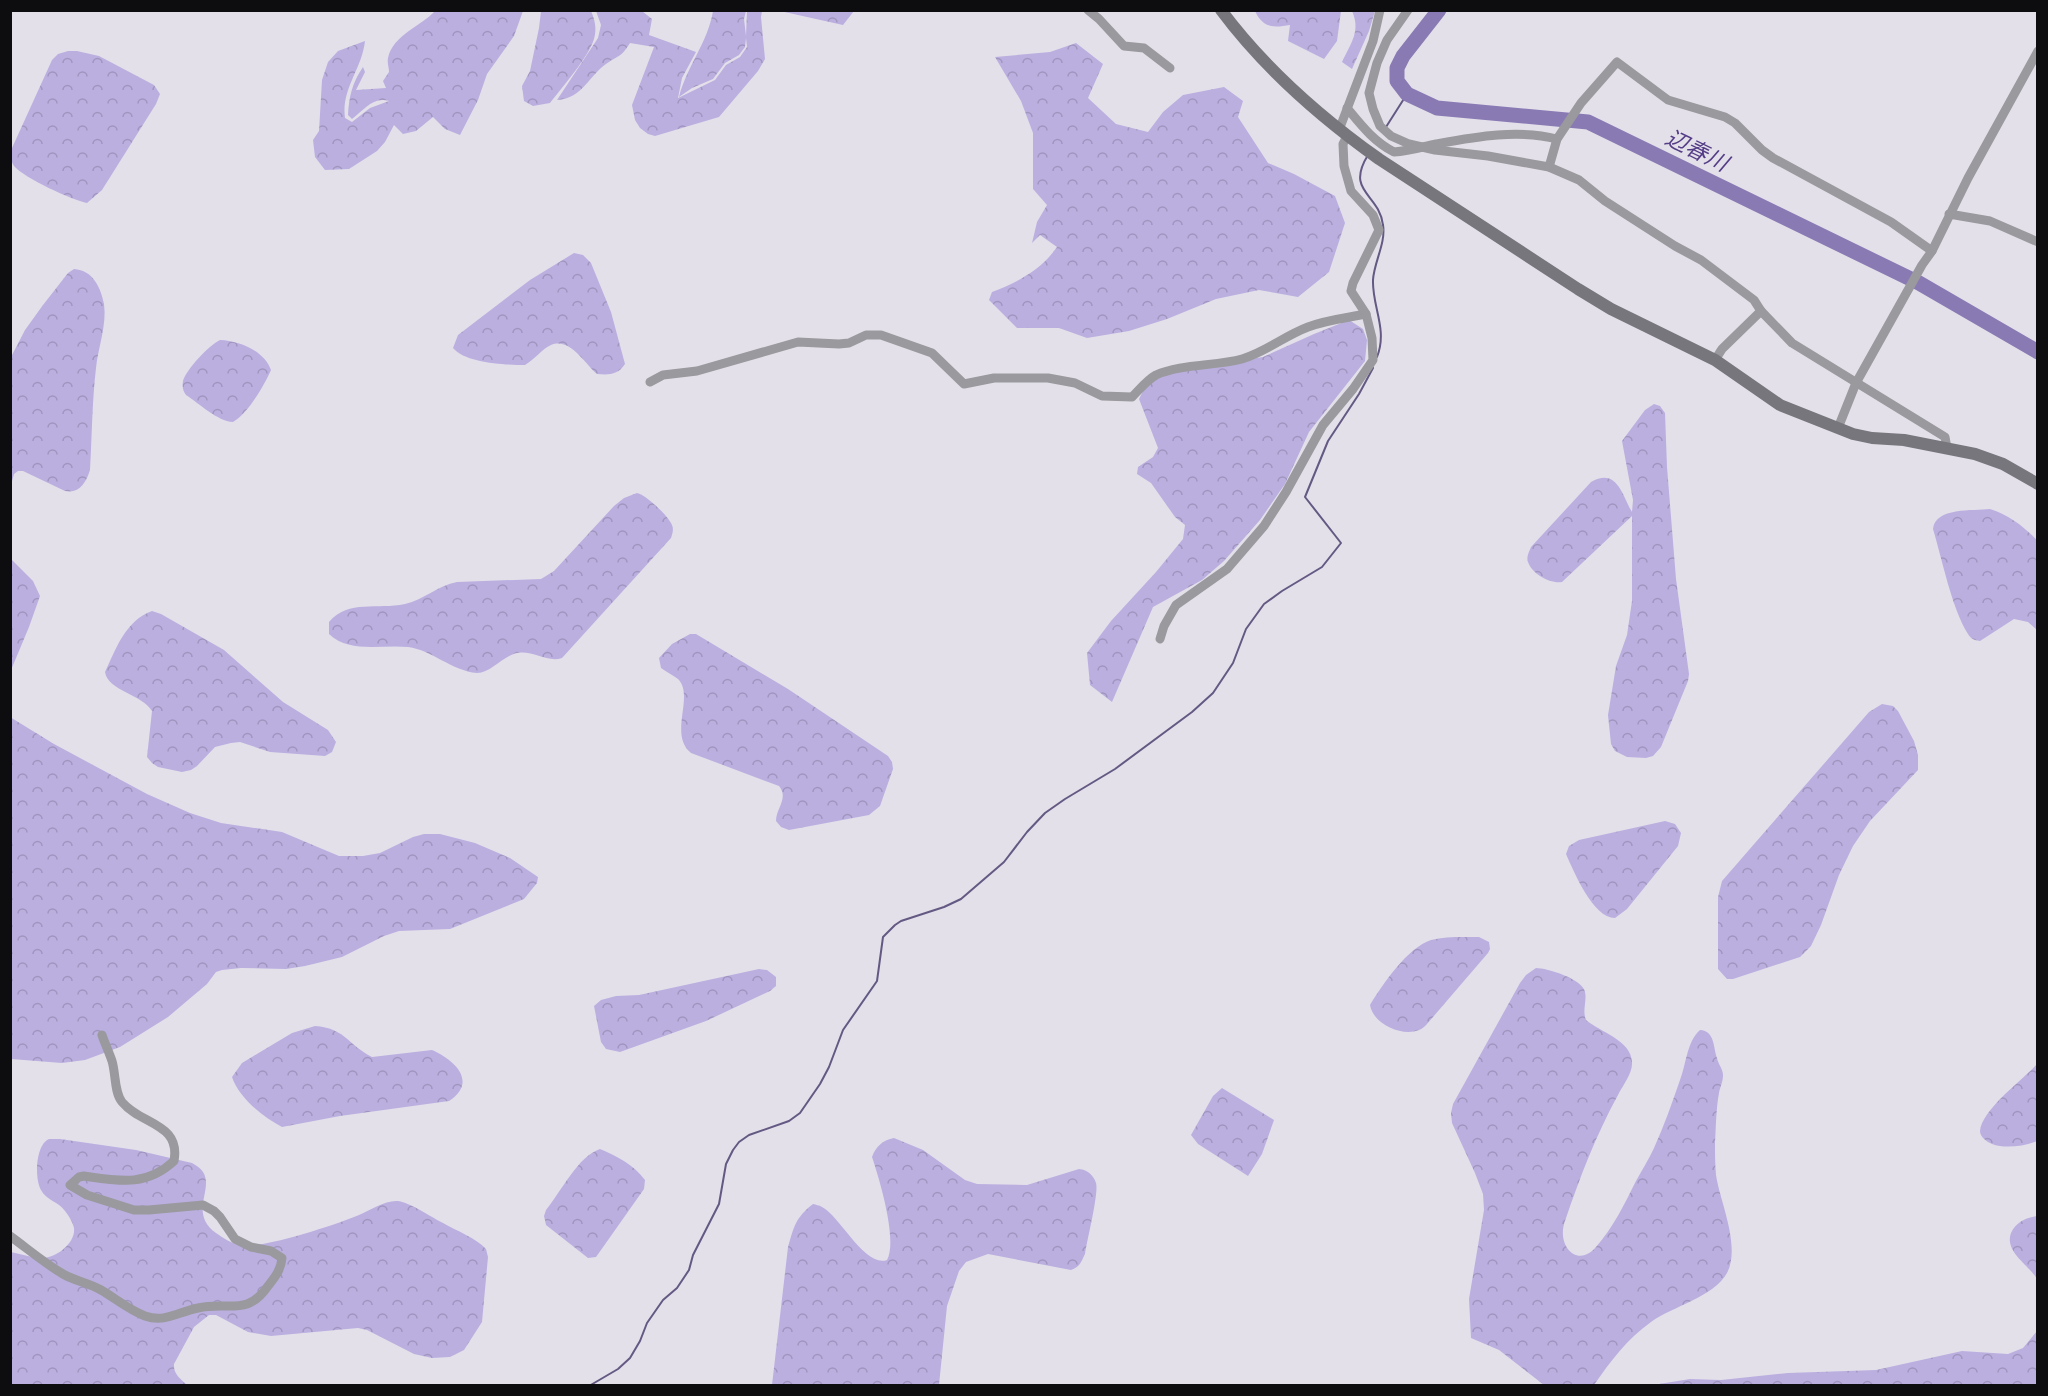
<svg xmlns="http://www.w3.org/2000/svg" width="2048" height="1396" viewBox="0 0 2048 1396" font-family="'Nunito Sans','Noto Sans JP',sans-serif">
<defs>
<pattern id="forest-crowns" width="20" height="18" patternUnits="userSpaceOnUse" patternTransform="scale(1.5)"><rect width="20" height="18" fill="#bbafe0"/><path d="M2 6a3 3 0 1 1 6 0M12 15a3 3 0 1 1 6 0" fill="none" stroke="#a095bf"/></pattern>
</defs>
<rect width="100%" height="100%" fill="#e3e0ea"/>
<g fill="url(#forest-crowns)">
<path d="M435,11h88l-9,25 -27,38 -9,26 -18,35 -15,-6 -12,-12 -17,14 -13,3 -9,-9 -9,17 -8,9 -28,18 -24,1 -10,-13 -2,-17 6,-9 3,-51 6,-18 10,-11 27,-10c-3,28 -24,48 -20,77l7,4 18,-14 19,-7c-16,-5 -25,9 -37,18l-4,-4c1,-18 4,-32 15,-48l2,5 -9,18 30,-2 -3,-7 6,-9c0,-4 -2,-10 -1,-14 5,-23 33,-32 47,-47z"/>
<path d="M541,11h50c4,9 6,18 3,28 -6,19 -31,47 -44,64l-17,3 -9,-5 -2,-15 8,-15 9,-43z"/>
<path d="M596,11h46l10,8 -3,16 47,17 -14,26 -4,20 37,-18 11,-15 14,-8 7,-10 -1,-9 -1,9 -6,8 -14,8 -12,16 -21,9 -13,9c8,-31 29,-55 34,-86h33l-2,8 2,17 1,-25h15l-1,6 4,42 -7,12 -39,46 -64,19 -7,-2 -8,-6 -5,-8 -3,-15 22,-58 -24,-4c-9,14 -9,11 -21,19 -19,11 -26,37 -52,38l41,-62 3,-13z"/>
<path d="M780,11h74l-11,14z"/>
<path d="M1255,11h86l-4,30 -13,18 -36,-18 2,-16c-17,3 -27,3 -35,-14z"/>
<path d="M1352,11h23l-6,20 -17,38 -10,-7c9,-19 19,-31 10,-51z"/>
<path d="M1076,43l27,21 -15,34 28,26 32,8 15,-20 20,-17 41,-8 19,14 -5,16 30,46 26,11 41,22 10,27 -16,49 -31,25 -39,-7 -43,9 -49,20 -38,12 -42,7 -28,-10h-42l-28,-28 3,-8c25,-9 50,-23 65,-45l-17,-12 -8,8 5,-21 10,-17 -14,-16v-56l-12,-32 -26,-44 55,-5z"/>
<path d="M68,51h9l22,5 55,29 6,9 -4,10 -54,86 -15,13c-15,-3 -63,-25 -73,-37 -4,-6 -4,-12 -2,-18l40,-88 6,-6z"/>
<path d="M574,253l9,2 8,8 20,49 14,52c-7,11 -16,11 -28,10 -12,-10 -27,-37 -46,-29 -9,4 -17,15 -26,20 -20,0 -60,-2 -72,-17l5,-13 72,-55z"/>
<path d="M74,269c19,1 27,19 30,35 3,21 -6,44 -8,64 -4,34 -4,69 -6,102 -4,13 -11,24 -25,21l-42,-20h-5l-4,3 -3,11v-128l14,-27 18,-25 25,-32z"/>
<path d="M1349,320l14,9 4,11 -2,21 -56,71 -24,52 -25,36 -36,41 -22,19 -49,27 -41,95 -22,-17 -3,-32 24,-32 45,-49 27,-33 2,-14 -10,-8 -24,-34 -14,-9 1,-7 15,-10 5,-9 -19,-49 5,-10 17,-15 102,-17 51,-23z"/>
<path d="M220,340c19,1 44,10 51,30 -7,16 -23,43 -38,52 -16,-1 -33,-18 -47,-27 -3,-4 -4,-8 -3,-14 3,-11 26,-36 37,-41z"/>
<path d="M1654,404l6,2 5,7 2,54 9,112 13,95 -1,7 -27,66 -8,9 -7,2 -19,-1 -12,-6 -4,-7 -3,-29 8,-49 11,-31 5,-34v-85l-70,66c-12,2 -30,-8 -34,-20 -2,-5 1,-10 3,-15l60,-65c26,-15 31,13 41,30l1,-12 -11,-59 23,-31z"/>
<path d="M637,493c9,2 29,21 34,30 3,5 2,9 0,15l-109,120c-15,5 -29,-8 -45,-5 -14,3 -26,20 -40,20 -25,-2 -45,-23 -69,-26 -26,-3 -58,7 -79,-13v-12c20,-23 48,-12 76,-18 19,-4 33,-19 52,-22l84,-3 13,-8 60,-65 10,-8z"/>
<path d="M1990,509c19,6 33,17 47,31v90l-9,-8 -14,-3 -34,22c-6,-1 -9,-2 -12,-7 -16,-25 -26,-75 -35,-105 2,-22 40,-18 57,-20z"/>
<path d="M11,559l22,22 7,15 -11,31 -18,43z"/>
<path d="M152,611l9,3 63,36 59,52 45,28 8,12 -4,10 -7,4 -55,-4 -30,-10 -9,1 -16,4 -18,19 -6,4 -9,2 -24,-5 -6,-4 -5,-6 5,-46c-10,-17 -44,-20 -47,-39 11,-23 20,-51 47,-61z"/>
<path d="M690,634h6l92,55 100,67 4,6 1,7 -13,37 -11,9 -80,15 -8,-3 -5,-6c0,-13 13,-23 3,-35l-88,-33c-23,-19 4,-57 -13,-74 -5,-4 -12,-7 -17,-11l-2,-10 13,-14z"/>
<path d="M1882,704l11,2 5,5 16,30 4,14v15l-48,51 -17,25 -14,29 -18,50 -10,21 -11,11 -67,22h-6l-9,-10v-72l4,-16 147,-169z"/>
<path d="M10,717l44,27 93,50 43,19 31,10 61,9 57,24h24l17,-3 33,-16 11,-3h16l35,9 35,15 28,19 -1,6 -13,16 -74,30 -51,2 -15,5 -42,21 -37,9 -19,3 -45,-1 -19,2 -6,2 -9,12 -39,33 -48,30 -35,13 -23,3 -51,-4z"/>
<path d="M1665,821l10,3 6,9 -3,13 -51,63 -12,9c-22,0 -41,-46 -49,-64l3,-8 10,-6z"/>
<path d="M1479,937l10,5 1,7 -2,4 -61,71c-2,2 -5,5 -8,6 -17,7 -46,-6 -49,-25 12,-20 38,-58 61,-65 15,-4 33,-3 48,-3z"/>
<path d="M1536,968c11,0 47,11 49,24 2,9 -3,19 1,28 14,12 45,20 46,42 1,11 -9,23 -14,33 -22,40 -38,82 -53,126 -9,24 12,48 31,26 17,-19 29,-44 40,-66 6,-11 13,-22 18,-33 10,-22 18,-45 26,-68 6,-15 7,-39 20,-50 15,1 13,17 17,28 1,6 6,11 6,17 0,7 -3,12 -4,18 -3,16 -3,34 -4,50 0,10 0,22 1,32 4,27 25,71 11,98 -13,24 -54,33 -76,49 -24,17 -41,40 -57,63h-50l-45,-35 -28,-12 -2,-39 15,-89 -1,-16 -8,-21 -23,-50 -1,-10 2,-9 67,-121 6,-8z"/>
<path d="M759,969l8,1 9,7v9l-6,5 -64,30 -86,31 -14,-3 -5,-7 -7,-36 7,-6 15,-4 23,-1z"/>
<path d="M315,1026c30,2 33,19 57,31l60,-7c23,10 46,32 17,51l-109,15 -58,11c-19,-10 -43,-29 -50,-50l10,-14 50,-30z"/>
<path d="M2037,1064v77c-12,5 -32,8 -45,3 -5,-2 -12,-7 -12,-13 2,-22 43,-51 57,-67z"/>
<path d="M1222,1088l52,32 -12,34 -14,22 -50,-32 -7,-9 22,-39z"/>
<path d="M894,1138l29,12 42,30 12,4 50,1 52,-16c8,1 14,5 17,14 3,10 -9,57 -11,71 -4,8 -5,13 -14,16l-83,-16 -22,8 -7,9 -12,35 -8,79h-167l16,-138c6,-20 7,-29 25,-43 3,1 6,1 9,3 18,9 43,61 65,53 11,-20 -8,-82 -15,-103 4,-11 11,-17 22,-19z"/>
<path d="M49,1139h11l76,11 56,13c34,17 -9,46 24,70 7,5 15,10 24,12 20,5 98,-21 119,-30 12,-5 26,-15 39,-14 13,2 33,16 45,22 14,8 33,15 43,26l2,8 -6,65 -18,28 -14,7 -18,1 -18,-4 -47,-24 -9,-2 -87,8 -23,-4 -32,-17h-7l-15,12 -20,37c-1,10 7,15 13,21l-176,1 -1,-134c11,2 23,6 33,6 13,0 33,-15 31,-30 -1,-5 -5,-12 -9,-17 -6,-9 -19,-11 -24,-21 -7,-12 -5,-46 8,-51z"/>
<path d="M600,1149c17,7 34,16 45,31l-1,9 -43,61 -5,7 -8,1 -42,-33 -2,-9 2,-6c15,-18 32,-54 54,-61z"/>
<path d="M2037,1216h1l-1,63c-8,-14 -33,-27 -26,-46 5,-11 15,-15 26,-17z"/>
<path d="M2037,1331v54l-375,1 -3,-2 31,-5 31,1 67,-7 88,-3 86,-19 46,3 15,-6z"/>
</g>
<g fill="none" stroke-linecap="round" stroke-linejoin="round">
<g stroke="#645983" stroke-width="2">
<path d="M1386,127l21,-33"/>
<path d="M1368,155c-23,37 11,38 15,70 3,18 -9,37 -10,55 -1,27 15,49 4,77"/>
<path d="M589,1386l29,-17 12,-11 10,-17 7,-18 16,-23 14,-12 12,-18 4,-15 26,-51 7,-40 7,-14 6,-8 10,-7 40,-14 11,-8 20,-29 9,-17 14,-37 34,-49 6,-44 12,-12 6,-4 43,-14 17,-8 43,-37 23,-30 18,-19 20,-14 50,-30 77,-57 21,-19 20,-30 13,-34 18,-25 18,-13 40,-24 19,-24 -36,-46 23,-56 31,-47 14,-26"/>
</g>
<path stroke="#897ab4" stroke-width="15" d="M1439,10l-36,46 -6,12v13l10,13 30,14 151,14 331,161 119,69"/>
<g stroke="#9a999d" stroke-width="9">
<path d="M1088,10l11,9 25,27 20,2 26,20"/>
<path d="M1408,10l-21,30 -10,23 -8,30 4,16 7,17 11,10 18,8 26,6 53,6 61,11 30,13 26,21 70,45 26,14 53,40 7,11 31,32 153,94 2,11"/>
<path d="M1347,108c14,17 27,34 47,44 15,-1 28,-5 42,-8 39,-7 82,-15 121,-5"/>
<path d="M1339,130l34,-89 7,-31"/>
<path d="M1549,167l8,-28 24,-36 36,-41 51,38 57,17 10,6 27,27 11,8 118,64 41,29"/>
<path d="M1949,214l41,7 48,21"/>
<path d="M1715,360l7,-11 39,-38"/>
<path d="M650,382l13,-7 34,-4 101,-29 41,2 10,-1 17,-8h15l51,18 32,31 30,-6h54l27,5 27,13 30,1c7,-7 15,-17 24,-22 24,-11 60,-9 86,-16 24,-7 42,-23 66,-32 18,-7 38,-9 58,-13"/>
<path d="M1838,428l18,-45 66,-118 10,-14 36,-73 70,-127"/>
<path d="M1160,639l4,-13 12,-21 51,-36 37,-43 22,-34 37,-67 30,-36 20,-29 -1,-22 -6,-24 -15,-23 2,-8 26,-53 -6,-15 -22,-24 -7,-25 -1,-22 4,-8"/>
<path d="M10,1236c18,13 34,27 53,38 12,7 26,9 38,16 14,8 28,20 44,26 20,7 33,-4 53,-8 30,-7 49,9 70,-22 7,-9 13,-16 14,-28l-11,-7 -20,-4 -16,-8 -15,-22 -6,-6 -11,-6 -54,5h-15l-47,-15 -17,-10 9,-8 5,-1c35,5 62,11 90,-15 7,-38 -33,-36 -52,-59 -8,-10 -6,-28 -10,-41 -3,-9 -7,-17 -10,-26"/>
</g>
<path stroke="#77767c" stroke-width="12" d="M1221,10c44,59 99,107 158,149l199,130 33,20 104,51 65,45 73,29 19,4 32,2 71,14 28,10 35,20"/>
</g>
<g text-anchor="middle" stroke-width="6" stroke-linejoin="round" paint-order="stroke">
<g font-size="22" font-style="italic" fill="#543d86" stroke="#e3e0ea">
<text transform="translate(1697 150) rotate(26)" y="8">辺春川</text>
</g>
</g>
<rect width="2048" height="1396" fill="none" stroke="#0d0d10" stroke-width="24"/>
</svg>
